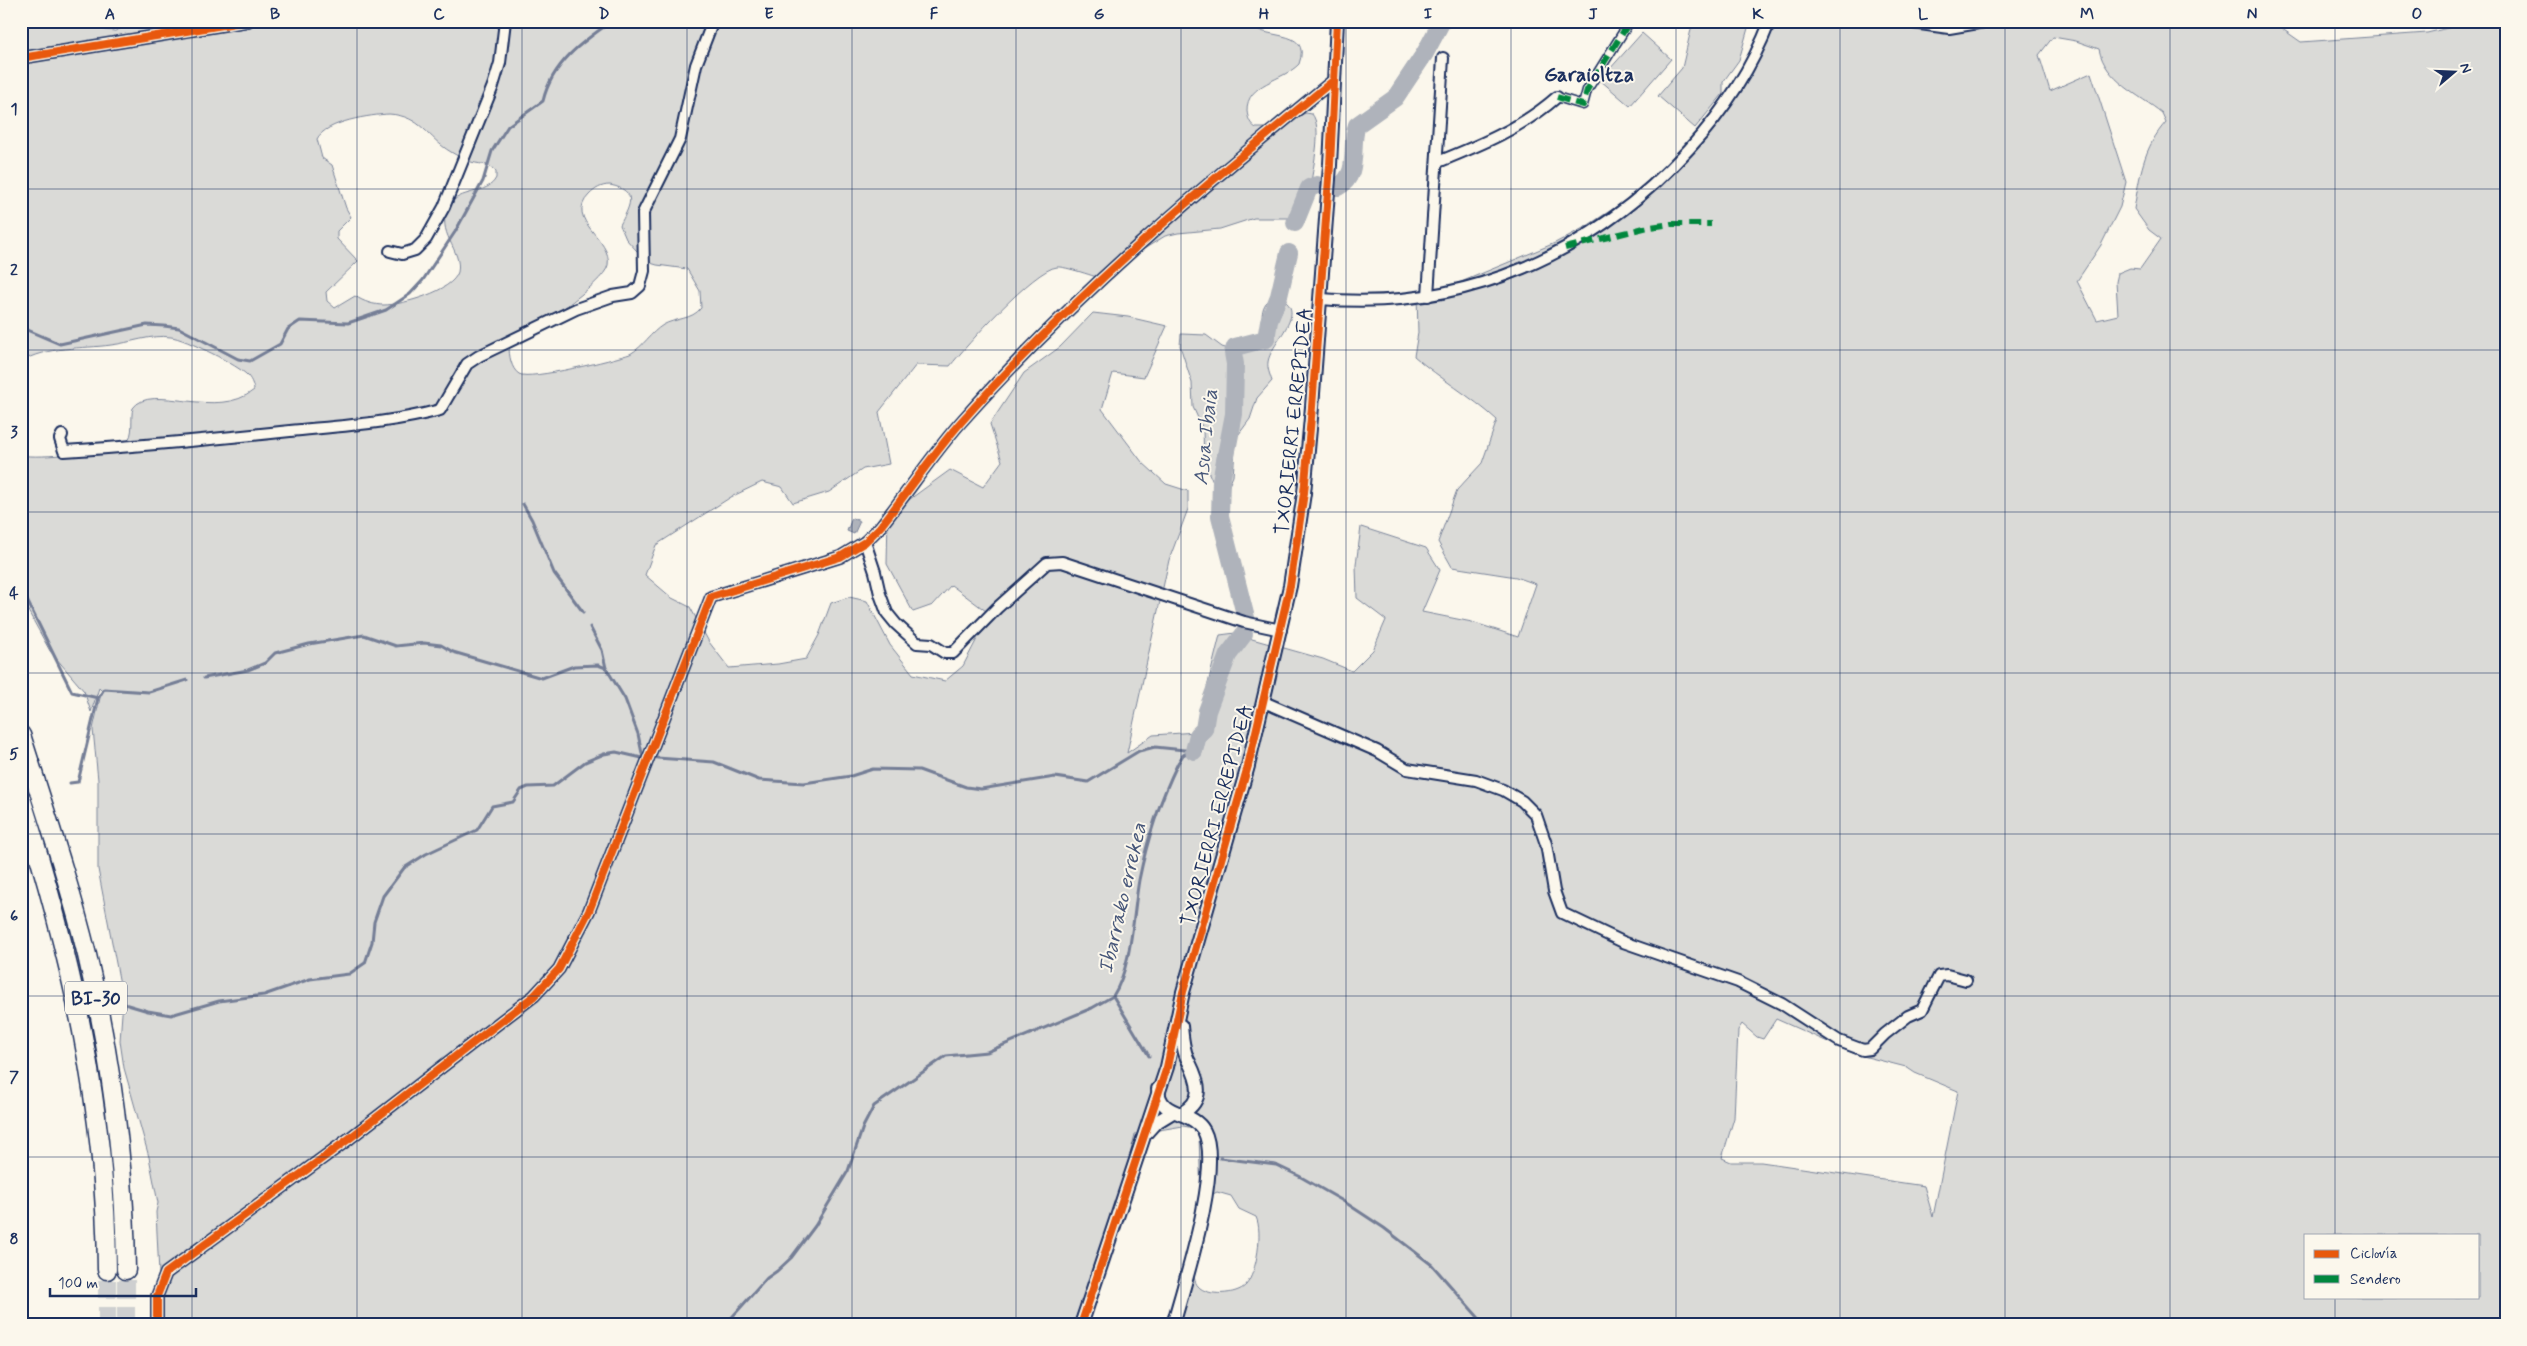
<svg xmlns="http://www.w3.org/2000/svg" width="2527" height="1346" viewBox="0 0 2527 1346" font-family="Mynerve,sans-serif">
<rect width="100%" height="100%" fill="#fbf7ec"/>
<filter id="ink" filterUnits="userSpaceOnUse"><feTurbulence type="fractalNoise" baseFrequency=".02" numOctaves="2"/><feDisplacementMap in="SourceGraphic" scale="10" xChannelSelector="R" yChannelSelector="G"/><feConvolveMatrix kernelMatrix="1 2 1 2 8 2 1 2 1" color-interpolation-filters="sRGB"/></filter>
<g filter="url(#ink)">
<g fill="#dadad7" stroke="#7a849a" fill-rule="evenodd">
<path d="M21,21h69l15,9 10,1 12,-5 4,-5h1118c10,22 64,4 50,43 -16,17 -53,19 -52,47 1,8 3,13 9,17h8l42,-15 6,1c11,13 1,52 -1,69l-5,5 -10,30h-42l-34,11 -42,4 -13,3 -26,16 -33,28c-10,-3 -41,-14 -49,-13 -23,2 -91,79 -107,99l-34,-1 -37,47 10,52 -26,5 -34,23 -36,11 -11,-16 -20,-5 -31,15 -75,48 -11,30 27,23 18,9 19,35 20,26 49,-4 28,-5 13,-24 12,-32 18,-6 18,4 23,44 23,29 32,7 18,-15 27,-52 -39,-29 -18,20 -20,7 -26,-48 1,-49 62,-45 33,17 19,-26 -12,-37 34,-51 36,-26 33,-34 35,4 39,9 -23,51 -31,-4 -11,36 40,53 24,22 22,7v18l-19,51 -42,193 26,-18 43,-3 24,-97 23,-3 9,7 71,20 29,12 21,-21 13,-30 -29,-22 -1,-33 5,-38 65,21 14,22 -18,42 50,10 46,15 18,-53 -20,-7 -64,-10 -14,-25 19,-52 25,-27 15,-43c-26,-24 -57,-41 -83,-64l4,-23 -1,-39 44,-12 94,-39 32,-17 77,-51 34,-32 72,-122h501l30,21 126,-9 50,-12h29v1304h-1334l4,-36 5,-20 11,-1c2,6 2,14 6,18 9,11 39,9 48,-1 11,-13 17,-53 10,-68l-17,-8 -8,-13 -14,-4 -16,8 -2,-64 -5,-8 -11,-2 -48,8c-14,64 -39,129 -62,191h-923l1,-18 8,-33 -3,-62 2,-9 -9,-46 -25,-89 -4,-27 3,-41 -25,-131v-89l-5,-51 7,-31 3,-6 -4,-4 -8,24 -7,-21 -34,-40 -29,-53v-143c16,4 92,-3 105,-13 9,-6 4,-25 7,-34 18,-26 84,13 121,-18 -1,-5 -2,-9 -6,-14 -8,-10 -64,-38 -77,-39 -20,-3 -41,6 -60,8 -28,4 -66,1 -90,17zM2053,37l23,4 23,8c6,32 41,46 63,64l4,9c-23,26 -26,53 -32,87l15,21 12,9 -21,30 -10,-1 -12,5 -2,9 2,33 -21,5 -20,-39 24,-36 19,-38 6,-25 -35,-109 -41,18 -11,-36zM389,114c33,2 38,24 62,38 5,3 12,7 17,9 10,4 21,1 28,11v6c-9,18 -37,10 -47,28 -15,26 14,44 9,66 -5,19 -56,33 -74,33 -10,0 -20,-3 -29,-9l-20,12 -8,-7 -1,-9 32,-31 -21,-22v-8l14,-14 -5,-9 -14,-43 -10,-7 -5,-19c9,-18 54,-24 72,-25zM610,185c30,6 19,22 10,40l6,14 21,23 10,3 30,4 13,22 1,17c-9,12 -26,10 -38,17 -13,8 -19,21 -33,29 -15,5 -101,27 -111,20 -8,-5 -10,-19 -10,-28 18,-13 96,-62 99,-81 5,-26 -44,-45 -19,-70 6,-6 12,-10 21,-10zM1776,1019l79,35 51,13 9,6 43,18 -25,126 -9,-31 -163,-24h-30l-9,-4 12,-40 4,-88 4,-6 15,13 6,2zM2306,1235h172v62h-172z"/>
<path d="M1693,21h57l-11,39 -16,22v12l-28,34 -37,-32 24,-28z"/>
<path d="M1642,33l29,26 -41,47 -30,-26z"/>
<path d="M1277,297c35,13 -6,44 -9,65 -1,6 2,13 4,19l-15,17 -7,21 -14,19 -3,38 -9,21 -9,-10 -11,-25 -1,-33 -10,-22 -1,-24 -12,-37 1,-12 25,1 16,12 10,3 6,-6 23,-5c3,-16 -5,-38 16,-42z"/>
</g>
<path fill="#afb3bb" stroke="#747e96" d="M852,518l8,3 -6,13 -7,-3z"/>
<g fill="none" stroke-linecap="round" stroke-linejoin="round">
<g stroke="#747e96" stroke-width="3">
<path d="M21,318l4,11 35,15 87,-19 17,1 15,2 59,31 12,2 30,-17 8,-15 12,-8 48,2 38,-13 24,-16 13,-14 32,-48 28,-51 9,-30 16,-25 35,-25c9,-38 39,-59 69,-80"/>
<path d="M523,504l9,16 22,53 29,39"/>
<path d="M21,588l51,104 26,6 6,-9 45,3 38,-12"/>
<path d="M590,627l12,23 4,18"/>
<path d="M204,678l44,-8 17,-7 10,-10 34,-9 55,-9 32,11 28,-3 17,2 12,7 89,26 32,-12 24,-1 8,3 19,31 13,35 5,24"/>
<path d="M657,758l57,4 45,18 45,3 47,-7 22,-7 46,1 47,17 15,2 74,-12 33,5 51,-31 16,-4 39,4"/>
<path d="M70,783l8,-1 20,-84"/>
<path d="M121,1003l27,8 23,4 48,-14 45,-6 46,-16 39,-5 16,-11 7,-21 2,-20 9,-26 21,-28 22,-14 51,-24 15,-24 21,-4 8,-12 7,-3 25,-1 32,-24 19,-8 12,-2 26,6"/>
<path d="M1149,1056l-36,-60c19,-29 20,-82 26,-116 8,-40 21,-80 39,-117l5,-8 8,-4"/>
<path d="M1220,1158l56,7 23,11 44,25 41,27 48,37 53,60"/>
<path d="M725,1325l42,-47 10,-7 14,-13 24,-32 33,-55 15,-44 11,-21 72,-50 41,-4 105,-44 21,-12"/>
</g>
<g stroke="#afb3bb" stroke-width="18">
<path d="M1338,187c23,-13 11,-41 19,-62l38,-27 30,-45 17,-32"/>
<path d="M1295,223l14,-35 8,-3"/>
<path d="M1246,618l-26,-102 1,-35 13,-67 1,-50 -2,-11 2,-6 31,-8 3,-18 10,-25 10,-43"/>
<path d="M1194,751l4,-16 6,-6 3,-18 21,-56 16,-21"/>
</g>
<g stroke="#cecfd0" stroke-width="18" stroke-dasharray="18 9" stroke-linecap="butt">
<path d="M107,1325v-55"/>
<path d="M126,1325v-55"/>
</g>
<g stroke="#1b2f5e" stroke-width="11">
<path id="pedestrian" d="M1557,97l26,8 4,-15 43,-69"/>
</g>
<g stroke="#1b2f5e" stroke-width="14">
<g id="minor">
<path d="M21,58l227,-37"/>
<path d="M1438,162c42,-17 84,-34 119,-65"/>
<path d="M390,251l12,3 13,-4 11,-11 18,-32 49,-121 7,-23 5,-42"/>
<path d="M1428,296l15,-238"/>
<path d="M1321,299c143,13 272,-45 368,-150 34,-37 63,-81 81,-128"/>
<path d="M62,435l-2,4 4,12c75,-5 151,-12 226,-20 50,-5 102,-8 150,-21l27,-46 12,-8 97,-47 37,-13 19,-3 8,-7 4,-15 -1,-58 37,-74 16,-74 17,-44"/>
<path d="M865,542l10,30 5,22 7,19 9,11 21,19 14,1 14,9h8l44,-45 50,-45 15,-1 182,60 37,8"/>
<path d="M1264,702l113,49 30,18 69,11 27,10 19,11 14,14 10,29 8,47 8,22 61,29 115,40 44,22 57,37 24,9 7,-1 15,-15 23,-18 14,-6 17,-34 8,-1 19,5"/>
<path d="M157,1325v-29l9,-23 184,-135 150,-116 34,-26 25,-27 30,-58 122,-314 129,-40 25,-15 15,-15c28,-35 52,-72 81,-105 112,-126 242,-236 373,-342"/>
</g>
</g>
<g stroke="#1b2f5e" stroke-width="16">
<g id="tertiary">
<path d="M1906,21l43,6 35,-6"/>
<path d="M1181,1026c1,11 2,26 8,36 10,20 16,38 -7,51"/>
<path d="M1158,1089c1,29 34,20 46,42 19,35 -20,154 -31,194"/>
<path d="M1146,1133l9,-10 18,-11"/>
<path d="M1081,1325l86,-258 16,-75 65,-226 42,-180 14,-93 8,-86 18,-242 7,-144"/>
</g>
</g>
<g stroke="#1b2f5e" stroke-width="21">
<g id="motorway">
<path d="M21,735c23,73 48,146 66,220 24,103 38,209 39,315"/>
<path d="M21,798c49,154 85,310 86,472"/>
</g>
</g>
<use href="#pedestrian" stroke="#fbf7ec" stroke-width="8"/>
<use href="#minor" stroke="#fbf7ec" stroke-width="10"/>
<use href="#tertiary" stroke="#fbf7ec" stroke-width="12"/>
<use href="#motorway" stroke="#fbf7ec" stroke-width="18"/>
<g stroke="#00873e" stroke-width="6" stroke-dasharray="12 6" stroke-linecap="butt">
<path d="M1557,97l26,8 4,-15 43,-69"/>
<path d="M1565,248l79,-20 27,-4h40"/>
</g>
<g stroke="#fbf7ec" stroke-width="11">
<g id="cycleway">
<path d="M21,58l227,-37"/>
<path d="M157,1325v-29l9,-23 184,-135 150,-116 34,-26 25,-27 30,-58 122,-314 129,-40 25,-15 15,-15c28,-35 52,-72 81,-105 112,-126 242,-236 373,-342"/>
<path d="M1081,1325l86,-258 16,-75 65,-226 42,-180 14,-93 8,-86 18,-242 7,-144"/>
</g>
</g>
<use href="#cycleway" stroke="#e8590c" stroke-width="8"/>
</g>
</g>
<path fill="none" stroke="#1b2f5e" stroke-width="1" stroke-opacity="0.55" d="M192,21v1304M357,21v1304M522,21v1304M687,21v1304M852,21v1304M1016,21v1304M1181,21v1304M1346,21v1304M1511,21v1304M1676,21v1304M1840,21v1304M2005,21v1304M2170,21v1304M2335,21v1214M21,189h2485M21,350h2485M21,512h2485M21,673h2485M21,834h2485M21,996h2485M21,1157h2485M2335,1297v28"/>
<g text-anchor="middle" stroke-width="4" stroke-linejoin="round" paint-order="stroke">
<rect fill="#fbf7ec" stroke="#5e6b89" stroke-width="1" x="65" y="981.5" width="62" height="33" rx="4"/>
<g font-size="19" font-weight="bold" fill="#1b2f5e">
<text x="96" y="1005">BI-30</text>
</g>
<g font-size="20" fill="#1b2f5e" stroke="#fbf7ec">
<text transform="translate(1293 421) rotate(-84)" y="7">TXORIERRI ERREPIDEA</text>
<text transform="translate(1216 815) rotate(-75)" y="7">TXORIERRI ERREPIDEA</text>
</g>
<g font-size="21" font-weight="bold" fill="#1b2f5e" stroke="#fbf7ec">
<text x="1589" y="81">Garaioltza</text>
</g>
<g font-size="21" font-style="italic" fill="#47577a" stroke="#fbf7ec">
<text transform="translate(1205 437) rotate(-84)" y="7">Asua Ibaia</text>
<text transform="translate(1122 898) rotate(-77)" y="7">Ibarrako errekea</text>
</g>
</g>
<rect width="2527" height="1346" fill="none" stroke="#fbf7ec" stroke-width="55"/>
<rect x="2304" y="1234" width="175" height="65" fill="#fbf7ec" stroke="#a1a7b3"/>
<rect x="2314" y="1250" width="25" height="8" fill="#e8590c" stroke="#a1a7b3"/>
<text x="2350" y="1258" font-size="15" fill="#1b2f5e">Ciclovía</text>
<rect x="2314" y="1275" width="25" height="8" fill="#00873e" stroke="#a1a7b3"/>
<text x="2350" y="1284" font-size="15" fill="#1b2f5e">Sendero</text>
<g transform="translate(2454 72) rotate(71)" stroke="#fbf7ec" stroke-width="4" paint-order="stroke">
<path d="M0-4L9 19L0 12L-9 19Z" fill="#1b2f5e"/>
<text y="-8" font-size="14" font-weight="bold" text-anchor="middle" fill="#1b2f5e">N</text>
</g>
<path d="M50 1288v8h146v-8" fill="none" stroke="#1b2f5e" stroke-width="2.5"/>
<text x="58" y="1288" font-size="15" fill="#1b2f5e" stroke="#fbf7ec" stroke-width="4" paint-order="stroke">100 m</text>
<rect x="28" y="28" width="2472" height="1290" fill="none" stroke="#1b2f5e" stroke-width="2"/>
<g font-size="16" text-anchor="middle" font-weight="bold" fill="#1b2f5e">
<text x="110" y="19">A</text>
<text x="275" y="19">B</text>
<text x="439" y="19">C</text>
<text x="604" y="19">D</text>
<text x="769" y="19">E</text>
<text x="934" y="19">F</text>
<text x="1099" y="19">G</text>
<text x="1264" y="19">H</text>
<text x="1428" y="19">I</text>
<text x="1593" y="19">J</text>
<text x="1758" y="19">K</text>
<text x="1923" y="19">L</text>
<text x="2087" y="19">M</text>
<text x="2252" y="19">N</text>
<text x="2417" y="19">O</text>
<text x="14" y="114">1</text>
<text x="14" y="275">2</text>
<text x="14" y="437">3</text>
<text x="14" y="598">4</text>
<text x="14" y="759">5</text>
<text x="14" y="921">6</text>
<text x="14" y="1082">7</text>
<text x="14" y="1244">8</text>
</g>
</svg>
